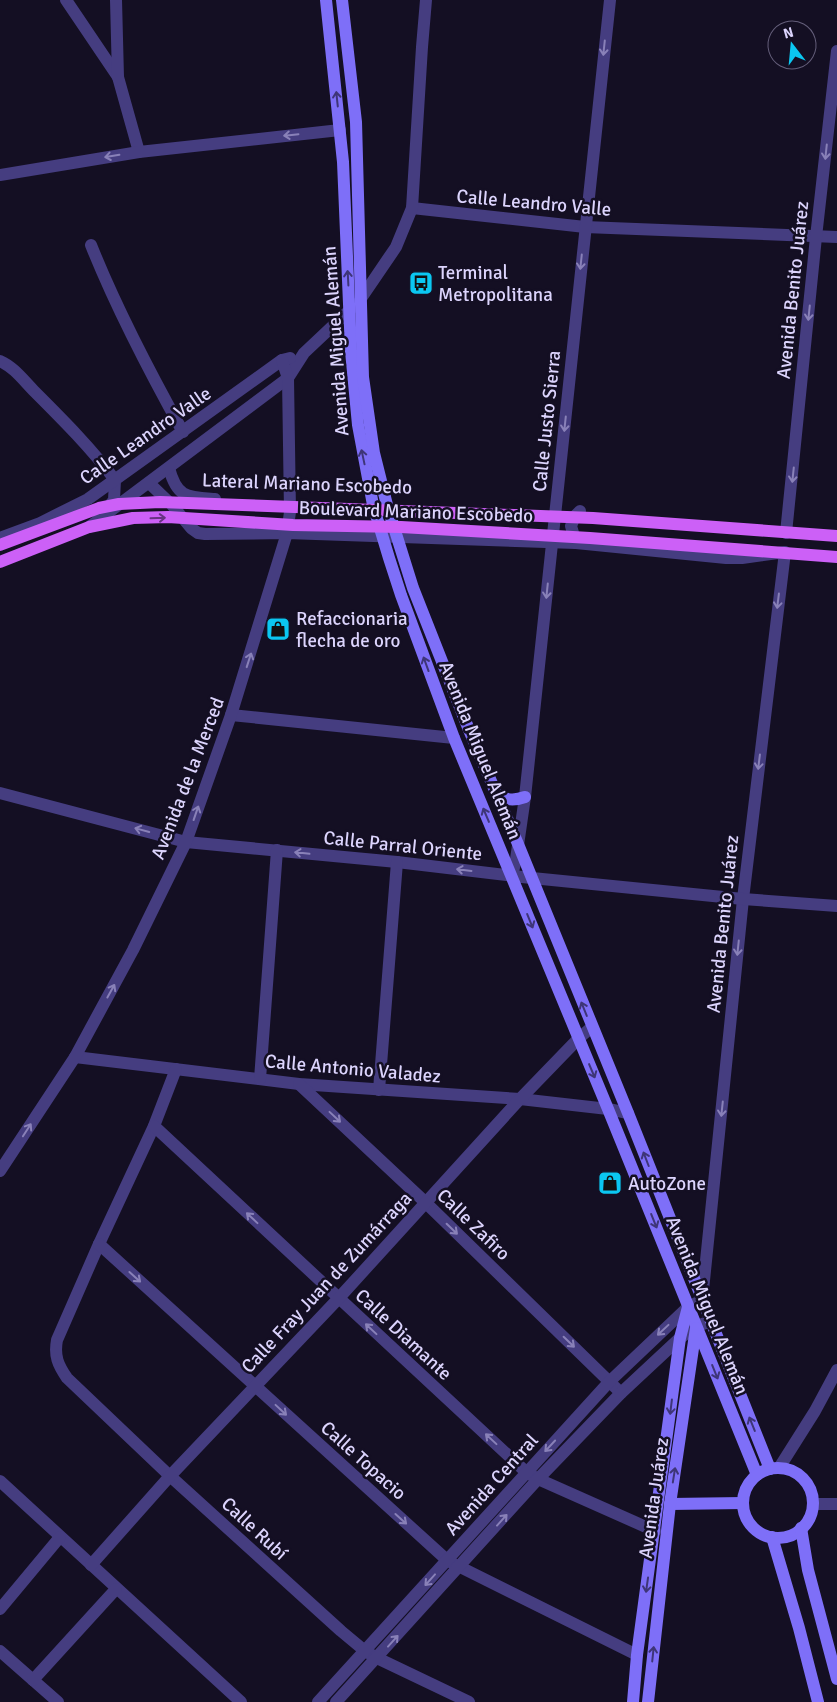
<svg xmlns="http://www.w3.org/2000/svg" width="837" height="1702" viewBox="0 0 837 1702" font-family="Signika,sans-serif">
<rect width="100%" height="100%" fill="#140f23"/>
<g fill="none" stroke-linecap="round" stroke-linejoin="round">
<g stroke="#453d80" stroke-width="12">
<path d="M66,0l52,77"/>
<path d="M116,0l2,77 21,75"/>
<path d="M0,175l139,-23 201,-22"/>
<path d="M412,208l173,19 252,10"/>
<path d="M91,245c26,65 58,126 92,187"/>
<path d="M362,297l34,-50 16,-39 10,-161 4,-47"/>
<path d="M0,361c14,6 24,20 35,31 28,28 56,56 80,88l-1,20 -9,11"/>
<path d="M169,468c8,30 18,29 46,31"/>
<path d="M149,483l23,22 19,23 7,5 7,1 82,-1 289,10 150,15h16l43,-6 -42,347 -41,401"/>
<path d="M786,533l30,-296 21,-186"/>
<path d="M576,543l-5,-17 4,-10 5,-5"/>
<path d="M231,715l223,23"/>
<path d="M0,793l186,49 211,20 125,15 221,22 94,7"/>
<path d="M512,876l4,-17 9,-62 85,-797"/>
<path d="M75,1057l224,27 221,15 88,10 20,4"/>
<path d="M176,1069l-22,57 -55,118 -42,96c-3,16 1,25 10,38l103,98 171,155 24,20 12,7 92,44"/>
<path d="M260,1079l17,-229"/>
<path d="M299,1084l126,118 196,191"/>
<path d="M379,1090l18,-228"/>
<path d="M154,1126l372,346 12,7 117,52"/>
<path d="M99,1244l349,317 189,94"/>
<path d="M779,1468l36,-57 22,-41"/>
<path d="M0,1481l241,221"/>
<path d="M813,1504h24"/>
<path d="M91,1565l79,-89 168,-177 182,-200 59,-61 13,-11"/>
<path d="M0,1609l60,-72"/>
<path d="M0,1651l58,51"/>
<path d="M33,1680l83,-91"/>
</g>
<g stroke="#453d80" stroke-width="12">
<path d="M89,527l199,-149 16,-25 52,-49"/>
<path d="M0,538l40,-15 48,-24 194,-139 8,-2"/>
<path d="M0,1171l75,-114 58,-107 53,-108 45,-127 56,-182 3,-21 -2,-134 -6,-18"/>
<path d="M318,1702l291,-320 79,-75 14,-7"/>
<path d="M336,1702l202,-223 83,-86 59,-55 17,-12 14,-5"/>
</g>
<g stroke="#7e6ff8" stroke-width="12">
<path d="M326,0l17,162 8,189 7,74 15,80 16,53 12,37 53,143 154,371 149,366"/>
<path d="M342,0l14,122 7,255 11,76 13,52 26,83 56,142 49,114 110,269 142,356"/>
<path d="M496,795c10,5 18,6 29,2"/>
<circle cx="778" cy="1503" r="35"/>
<path d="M670,1504l73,-1"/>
<path d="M801,1528l7,42 29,109"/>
<path d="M772,1537l27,91 19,74"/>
<path d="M633,1702l4,-47 43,-317 8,-31"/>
<path d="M648,1702l22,-198 26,-176"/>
</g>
<g stroke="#cc60f7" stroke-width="12">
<path d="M0,545l99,-37 20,-4 41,-2 433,16 244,18"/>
<path d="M0,562l89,-35 44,-9 35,-1 125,8 108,2 189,11 247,19"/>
</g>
</g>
<defs><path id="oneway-shaft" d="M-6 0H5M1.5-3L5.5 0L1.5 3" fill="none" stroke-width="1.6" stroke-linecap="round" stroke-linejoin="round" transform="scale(1.25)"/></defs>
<g stroke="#8981b8">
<use href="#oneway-shaft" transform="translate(604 48) rotate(96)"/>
<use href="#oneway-shaft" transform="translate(291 135) rotate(174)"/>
<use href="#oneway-shaft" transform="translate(826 152) rotate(96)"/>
<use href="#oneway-shaft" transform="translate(112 156) rotate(171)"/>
<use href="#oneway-shaft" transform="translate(581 262) rotate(96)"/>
<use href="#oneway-shaft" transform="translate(809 313) rotate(96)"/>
<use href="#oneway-shaft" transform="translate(565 424) rotate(96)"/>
<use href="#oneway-shaft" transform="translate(793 475) rotate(96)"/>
<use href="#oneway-shaft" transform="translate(547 591) rotate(96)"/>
<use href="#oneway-shaft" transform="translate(778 601) rotate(97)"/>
<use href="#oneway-shaft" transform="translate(249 660) rotate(-72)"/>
<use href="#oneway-shaft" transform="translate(759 762) rotate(97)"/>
<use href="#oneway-shaft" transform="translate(196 813) rotate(-71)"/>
<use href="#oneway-shaft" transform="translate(142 830) rotate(-165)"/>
<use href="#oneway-shaft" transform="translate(302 853) rotate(-174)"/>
<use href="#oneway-shaft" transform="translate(464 870) rotate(-173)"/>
<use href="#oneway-shaft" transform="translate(738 948) rotate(96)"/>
<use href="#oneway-shaft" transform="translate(111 991) rotate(-61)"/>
<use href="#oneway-shaft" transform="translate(722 1109) rotate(96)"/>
<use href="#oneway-shaft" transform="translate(335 1117) rotate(43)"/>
<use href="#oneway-shaft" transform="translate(27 1130) rotate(-57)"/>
<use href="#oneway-shaft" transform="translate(252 1218) rotate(-137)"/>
<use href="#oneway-shaft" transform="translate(452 1229) rotate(44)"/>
<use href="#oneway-shaft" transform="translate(135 1277) rotate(42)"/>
<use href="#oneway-shaft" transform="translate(371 1329) rotate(-137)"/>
<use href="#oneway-shaft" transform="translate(663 1330) rotate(137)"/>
<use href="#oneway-shaft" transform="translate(569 1342) rotate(44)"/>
<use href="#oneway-shaft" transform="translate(281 1410) rotate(43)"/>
<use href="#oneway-shaft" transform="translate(491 1439) rotate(-137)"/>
<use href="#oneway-shaft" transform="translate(550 1446) rotate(133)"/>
<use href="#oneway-shaft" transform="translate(401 1519) rotate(42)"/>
<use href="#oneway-shaft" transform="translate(502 1520) rotate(-48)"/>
<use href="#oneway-shaft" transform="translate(430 1580) rotate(132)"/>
<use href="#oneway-shaft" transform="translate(393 1641) rotate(-48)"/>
</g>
<g stroke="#3e3578">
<use href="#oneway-shaft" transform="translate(337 99) rotate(-96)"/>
<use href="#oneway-shaft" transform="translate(348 278) rotate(-93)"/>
<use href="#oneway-shaft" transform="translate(363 457) rotate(-102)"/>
<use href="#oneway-shaft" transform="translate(426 664) rotate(-110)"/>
<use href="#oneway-shaft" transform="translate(486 815) rotate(-113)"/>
<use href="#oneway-shaft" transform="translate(530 921) rotate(68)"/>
<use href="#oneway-shaft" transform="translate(584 1009) rotate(-112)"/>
<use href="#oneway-shaft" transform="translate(592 1071) rotate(67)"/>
<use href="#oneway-shaft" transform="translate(646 1159) rotate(-111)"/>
<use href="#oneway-shaft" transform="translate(654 1221) rotate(68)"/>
<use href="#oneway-shaft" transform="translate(715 1372) rotate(68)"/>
<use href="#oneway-shaft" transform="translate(671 1407) rotate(97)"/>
<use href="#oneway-shaft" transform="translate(752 1424) rotate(-112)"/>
<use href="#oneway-shaft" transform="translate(674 1475) rotate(-81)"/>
<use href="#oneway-shaft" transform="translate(647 1585) rotate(98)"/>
<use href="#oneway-shaft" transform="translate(653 1654) rotate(-84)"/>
</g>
<use stroke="#673382" href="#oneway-shaft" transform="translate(158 518) rotate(-2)"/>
<defs>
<g id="bus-square" transform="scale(1.25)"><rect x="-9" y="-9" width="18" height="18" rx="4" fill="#0bc7f1" stroke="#140f23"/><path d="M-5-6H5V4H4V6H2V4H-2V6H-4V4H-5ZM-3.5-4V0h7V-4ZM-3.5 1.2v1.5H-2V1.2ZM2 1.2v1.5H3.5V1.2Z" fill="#111"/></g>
<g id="shop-square" transform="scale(1.25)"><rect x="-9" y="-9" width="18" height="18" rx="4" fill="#0bc7f1" stroke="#140f23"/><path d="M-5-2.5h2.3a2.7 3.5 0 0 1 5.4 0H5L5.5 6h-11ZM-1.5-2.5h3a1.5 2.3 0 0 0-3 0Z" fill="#111"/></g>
</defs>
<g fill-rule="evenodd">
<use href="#bus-square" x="421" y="283"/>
<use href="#shop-square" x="278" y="629"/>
<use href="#shop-square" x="610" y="1183"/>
</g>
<g text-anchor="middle" stroke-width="5" stroke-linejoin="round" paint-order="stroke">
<g font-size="19" fill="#dcd4fd" stroke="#140f23">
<text transform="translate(534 202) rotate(5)" y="7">Calle Leandro Valle</text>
<text transform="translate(792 290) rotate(-84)" y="7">Avenida Benito Juárez</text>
<text transform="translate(335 341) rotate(-94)" y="7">Avenida Miguel Alemán</text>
<text transform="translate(546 421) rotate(-84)" y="7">Calle Justo Sierra</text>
<text transform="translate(145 435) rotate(-35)" y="7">Calle Leandro Valle</text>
<text transform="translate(307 483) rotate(2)" y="7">Lateral Mariano Escobedo</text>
<text transform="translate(416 511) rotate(2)" y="7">Boulevard Mariano Escobedo</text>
<text transform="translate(481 750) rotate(68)" y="7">Avenida Miguel Alemán</text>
<text transform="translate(187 778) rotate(-69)" y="7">Avenida de la Merced</text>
<text transform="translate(403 845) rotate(6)" y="7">Calle Parral Oriente</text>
<text transform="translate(722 924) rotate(-84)" y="7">Avenida Benito Juárez</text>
<text transform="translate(353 1068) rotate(5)" y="7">Calle Antonio Valadez</text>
<text transform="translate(474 1224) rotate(44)" y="7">Calle Zafiro</text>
<text transform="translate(326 1282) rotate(-47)" y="7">Calle Fray Juan de Zumárraga</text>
<text transform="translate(708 1305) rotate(68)" y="7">Avenida Miguel Alemán</text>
<text transform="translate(404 1334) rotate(43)" y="7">Calle Diamante</text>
<text transform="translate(364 1460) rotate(42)" y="7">Calle Topacio</text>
<text transform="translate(491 1484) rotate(-48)" y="7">Avenida Central</text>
<text transform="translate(653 1498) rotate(-82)" y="7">Avenida Juárez</text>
<text transform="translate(255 1528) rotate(43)" y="7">Calle Rubí</text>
</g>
<g font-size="19" fill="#dcd4fd" stroke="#140f23" text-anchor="start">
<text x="438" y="279">Terminal<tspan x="438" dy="22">Metropolitana</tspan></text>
<text x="296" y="625">Refaccionaria<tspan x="296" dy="22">flecha de oro</tspan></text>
<text x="628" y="1190">AutoZone</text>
</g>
</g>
<g transform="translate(792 45) rotate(344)"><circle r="24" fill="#140f23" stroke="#645e7a"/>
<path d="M0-4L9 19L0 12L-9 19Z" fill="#0bc7f1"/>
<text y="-8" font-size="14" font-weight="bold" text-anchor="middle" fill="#dcd4fd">N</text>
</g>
</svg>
